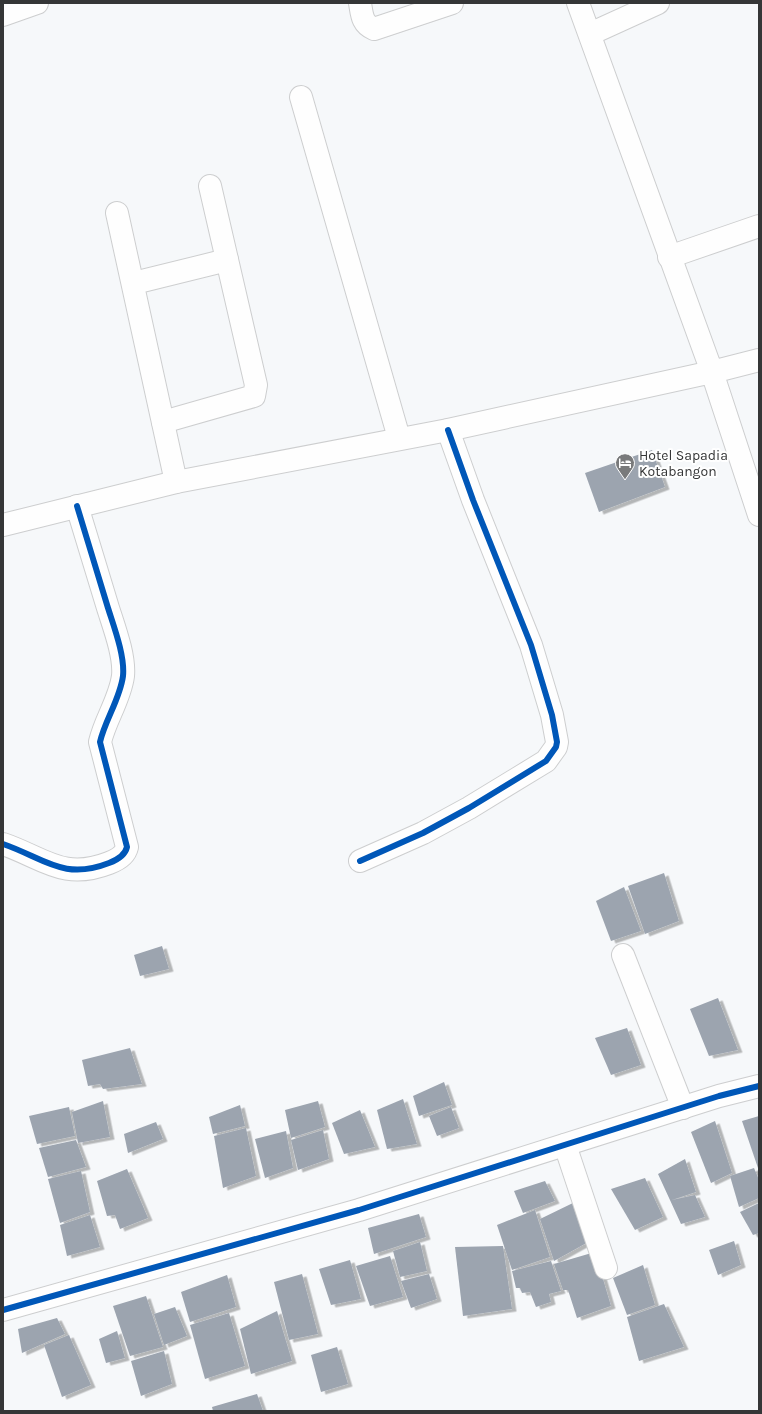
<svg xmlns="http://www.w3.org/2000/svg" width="762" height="1414" viewBox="0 0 762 1414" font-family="Karla,sans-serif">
<defs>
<filter id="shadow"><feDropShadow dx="4.5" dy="2.5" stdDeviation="0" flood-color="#0004"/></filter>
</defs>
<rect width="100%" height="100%" fill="#f6f8fa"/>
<g fill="#9ca4af" filter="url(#shadow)">
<path d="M652,450l13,37 -66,25 -14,-39z"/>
<path d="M664,873l15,48 -34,13 -17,-48z"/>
<path d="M624,887l17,44 -30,10 -15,-40z"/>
<path d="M162,946l7,23 -29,7 -6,-21z"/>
<path d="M718,998l20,52 -29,6 -19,-47z"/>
<path d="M627,1028l14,37 -30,10 -16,-37z"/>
<path d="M130,1048l12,36 -39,5 -3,-5 -12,2 -6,-26z"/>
<path d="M444,1082l8,23 -33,11 -6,-20z"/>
<path d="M403,1099l14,45 -30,5 -10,-39z"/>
<path d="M103,1101l7,36 -32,6 -6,-31z"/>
<path d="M318,1101l7,26 -34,11 -6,-28z"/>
<path d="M240,1105l5,21 -32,8 -4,-17z"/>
<path d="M69,1107l6,29 -38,8 -8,-28z"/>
<path d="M451,1107l8,21 -22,8 -8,-20z"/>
<path d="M360,1110l15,37 -31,7 -12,-31z"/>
<path d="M759,1116v55l-17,-50z"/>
<path d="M715,1121l17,52 -21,10 -20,-51z"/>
<path d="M156,1122l7,17 -35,14 -4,-19z"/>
<path d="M246,1128l10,48 -33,12 -9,-52z"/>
<path d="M323,1130l6,29 -31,11 -7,-30z"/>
<path d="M286,1131l7,37 -28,10 -10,-39z"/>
<path d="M76,1140l10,27 -38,10 -9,-29z"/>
<path d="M685,1159l11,33 -24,8 23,-5 10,22 -24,7 -23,-50z"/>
<path d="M754,1168l5,12v18l-20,9 -9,-31z"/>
<path d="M127,1169l21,49 -28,11 -5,-14 -8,1 -10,-35z"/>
<path d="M81,1171l9,41 -30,11 -12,-44z"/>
<path d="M645,1178l18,39 -28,13 -24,-41z"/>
<path d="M545,1181l10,20 -32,12 -9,-22z"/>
<path d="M575,1202l15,39 -36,20 -14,-42z"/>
<path d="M759,1203v30l-6,2 -13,-23z"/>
<path d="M535,1210l15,47 -38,13 -15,-45z"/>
<path d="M419,1214l7,23 -52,17 -6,-26z"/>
<path d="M90,1215l10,32 -33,9 -7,-31z"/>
<path d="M734,1241l7,24 -23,10 -9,-25z"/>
<path d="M420,1242l7,29 -27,6 -7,-26z"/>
<path d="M503,1246l9,63 -49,7 -8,-69z"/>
<path d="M595,1252l16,54 -34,12 -9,-28h-5l-9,-26z"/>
<path d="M390,1256l13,41 -33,9 -14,-40z"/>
<path d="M350,1260l11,39 -30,6 -12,-36z"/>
<path d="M551,1261l10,30 -12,3 2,8 -15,5 -6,-15 -8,1 -2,-5h-4l-4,-17z"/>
<path d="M643,1265l12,40 -28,10 -14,-37z"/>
<path d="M302,1274l16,60 -29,6 -15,-58z"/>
<path d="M429,1274l8,25 -26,9 -10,-27z"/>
<path d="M227,1275l9,32 -46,15 -9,-30z"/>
<path d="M146,1296l17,51 -33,9 -17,-50z"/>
<path d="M664,1304l20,43 -45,14 -12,-44z"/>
<path d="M175,1307l12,29 -23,9 -10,-31z"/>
<path d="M277,1311l15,50 -41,13 -11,-45z"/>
<path d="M229,1313l16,53 -40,13 -15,-54z"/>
<path d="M57,1318l8,16 -43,19 -4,-24z"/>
<path d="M117,1331l8,27 -19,5 -7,-24z"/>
<path d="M69,1335l22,50 -29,12 -18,-52z"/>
<path d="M337,1347l11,37 -27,8 -10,-37z"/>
<path d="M164,1351l8,33 -31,12 -10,-35z"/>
<path d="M257,1394l6,17h-50l-1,-4z"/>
</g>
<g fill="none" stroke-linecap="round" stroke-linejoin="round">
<g stroke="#cdcecf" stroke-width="24">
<g id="minor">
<path d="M360,3c2,12 2,21 14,26l78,-26"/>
<path d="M578,3l134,369 47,-12"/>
<path d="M3,15l34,-12"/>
<path d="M590,34l68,-31"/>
<path d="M301,97l98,341"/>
<path d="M117,213l59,269"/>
<path d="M669,257l90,-31"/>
<path d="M134,283l93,-23"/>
<path d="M163,422l91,-26 2,-11 -46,-199"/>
<path d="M3,844c41,14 60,37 106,19 8,-3 16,-7 18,-16l-27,-105c5,-22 20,-43 23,-66 2,-20 -9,-49 -15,-68 -10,-34 -21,-68 -31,-102"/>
<path d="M360,861l63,-28 46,-25 77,-47 10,-14 1,-5 -5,-27 -21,-70 -58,-145 -25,-70"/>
<path d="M623,955l60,153"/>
<path d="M565,1145l41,123"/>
<path d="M3,1310l356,-100 360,-114 40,-10"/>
</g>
</g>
<g stroke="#cdcecf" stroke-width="24">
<path id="highway" d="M3,525l173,-43 272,-52 264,-58 47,143"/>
</g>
<use href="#minor" stroke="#fefefe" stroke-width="22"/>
<use href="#highway" stroke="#fefefe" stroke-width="22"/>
<g stroke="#fff" stroke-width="8">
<g id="cycleway">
<path d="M3,844c41,14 60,37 106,19 8,-3 16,-7 18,-16l-27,-105c5,-22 20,-43 23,-66 2,-20 -9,-49 -15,-68 -10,-34 -21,-68 -31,-102"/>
<path d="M360,861l63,-28 46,-25 77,-47 10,-14 1,-5 -5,-27 -21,-70 -58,-145 -25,-70"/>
<path d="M3,1310l356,-100 360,-114 40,-10"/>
</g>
</g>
<use href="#cycleway" stroke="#0057b8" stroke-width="6"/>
</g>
<defs>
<g id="hotel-pin" transform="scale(1)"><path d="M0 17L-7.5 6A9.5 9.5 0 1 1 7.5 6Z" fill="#797a7b" stroke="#fff"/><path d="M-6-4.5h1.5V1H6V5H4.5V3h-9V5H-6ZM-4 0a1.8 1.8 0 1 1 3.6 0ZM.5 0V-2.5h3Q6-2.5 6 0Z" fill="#fff"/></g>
</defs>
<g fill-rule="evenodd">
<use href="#hotel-pin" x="625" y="463"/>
</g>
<g text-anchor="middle" stroke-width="4" stroke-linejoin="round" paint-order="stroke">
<g font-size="14" fill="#353637" stroke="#fff" text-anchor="start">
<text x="639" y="460">Hotel Sapadia<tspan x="639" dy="16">Kotabangon</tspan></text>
</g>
</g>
<rect width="762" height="1414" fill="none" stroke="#353637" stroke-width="8"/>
</svg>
